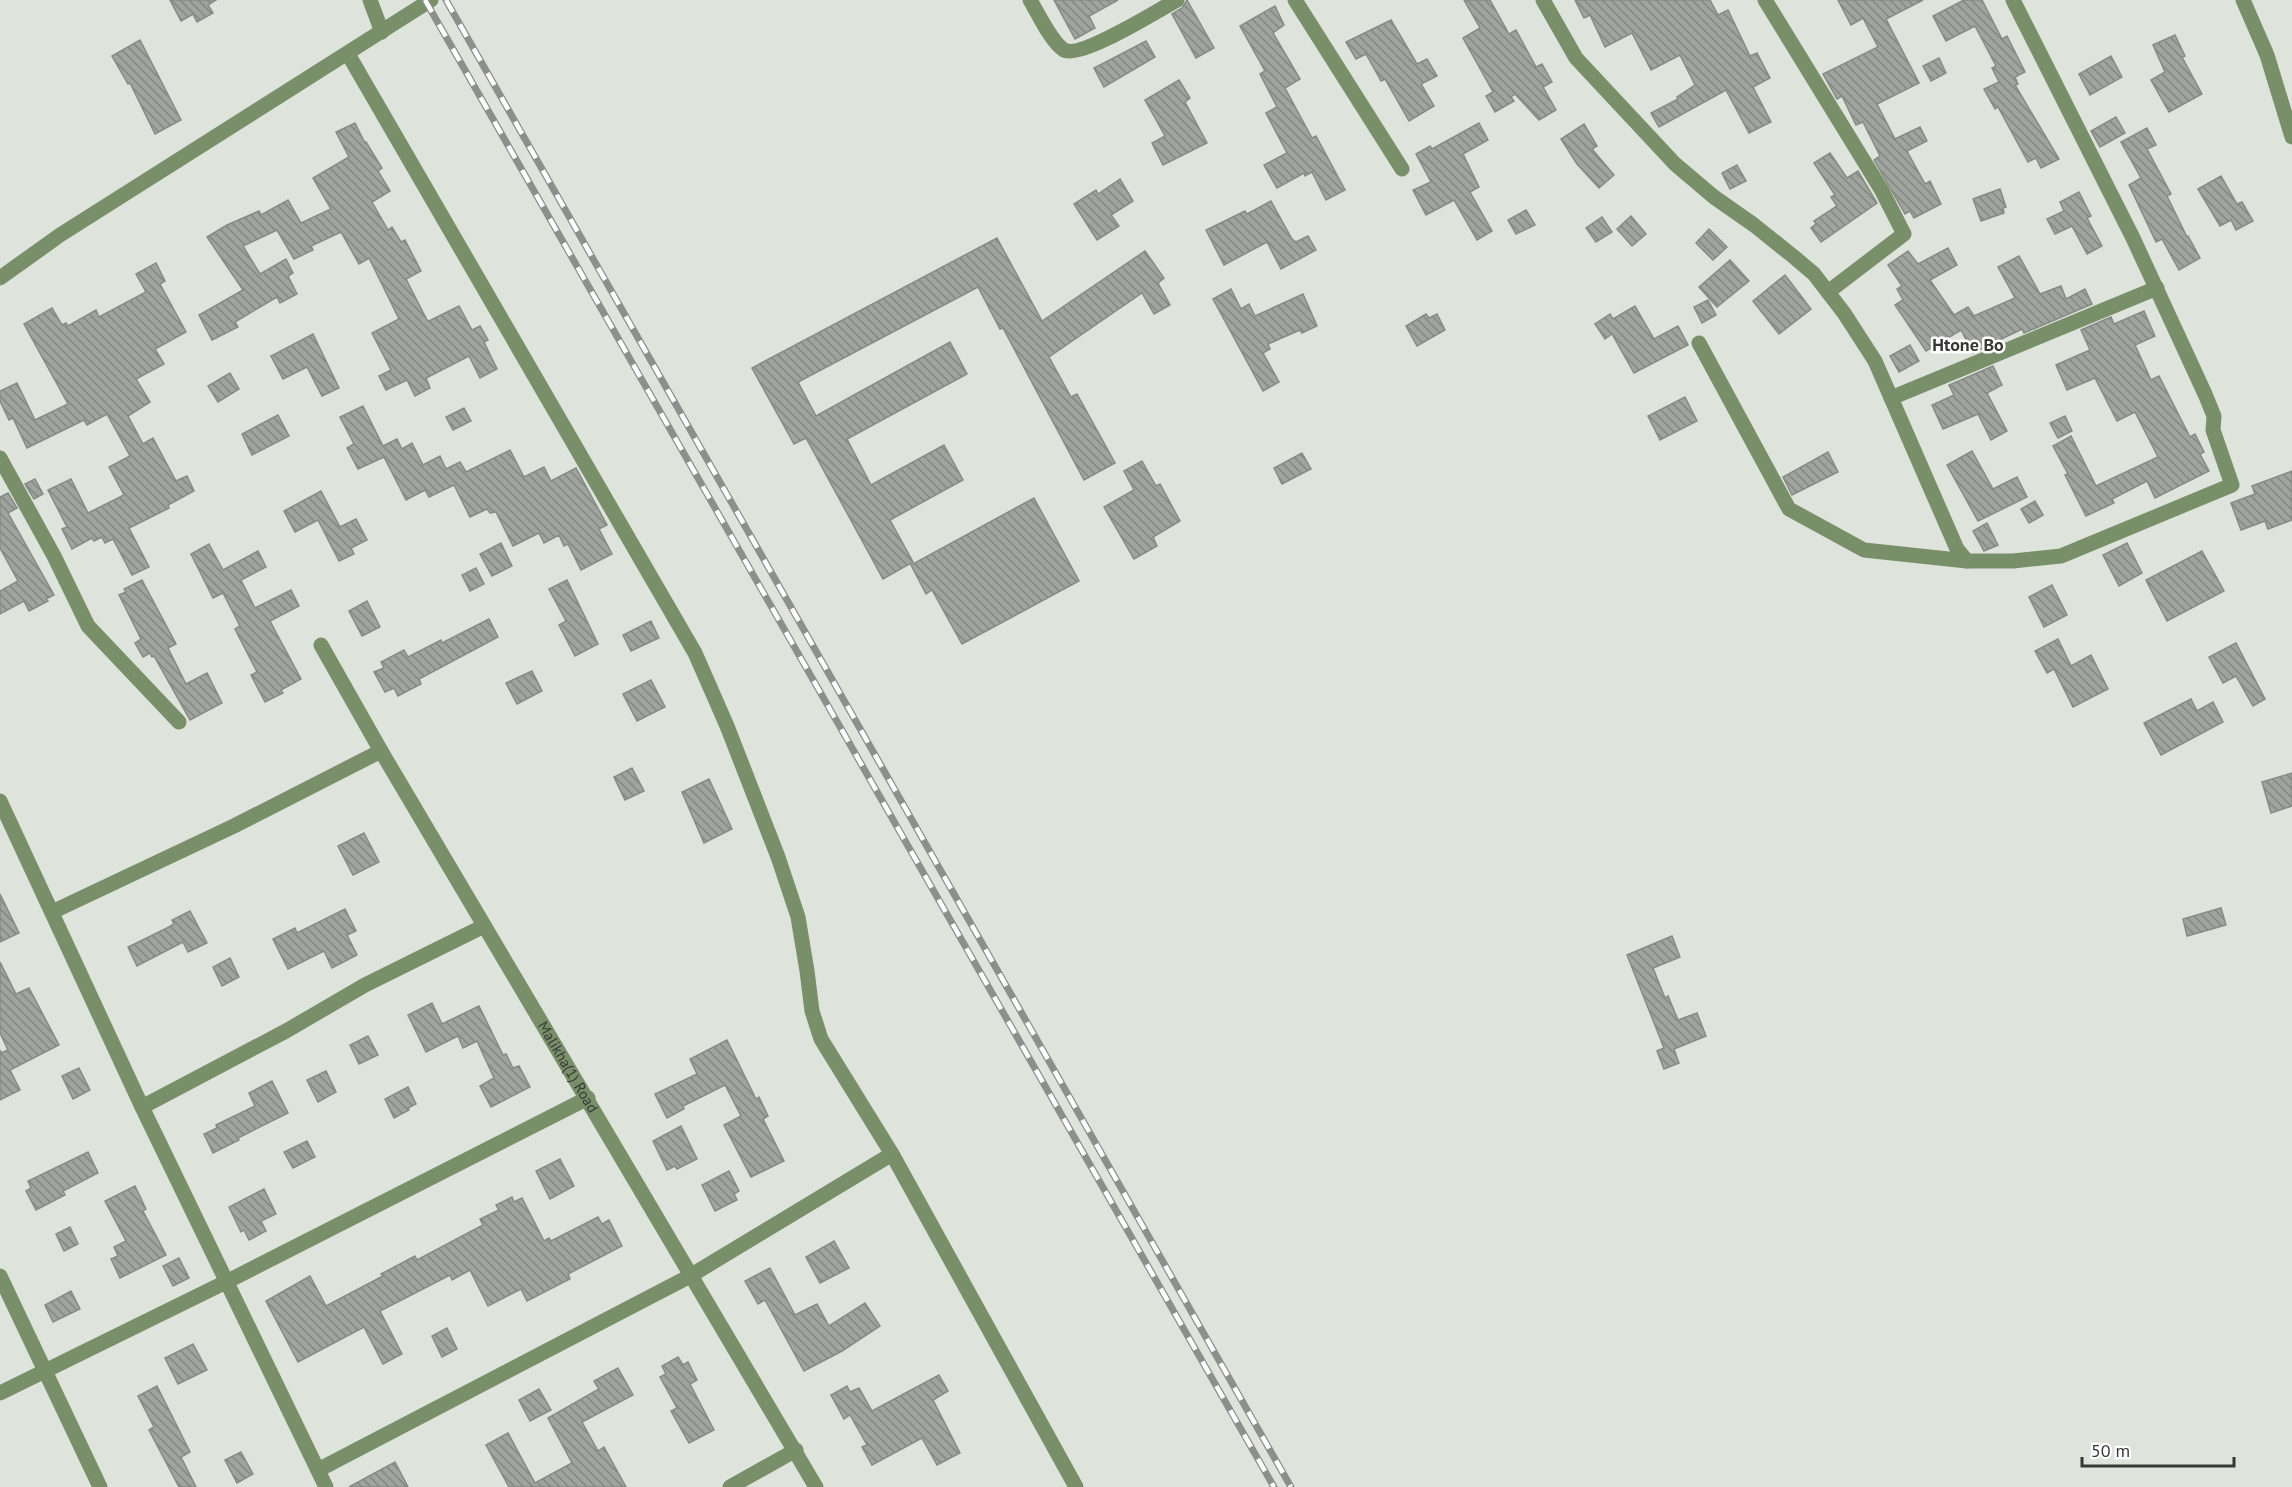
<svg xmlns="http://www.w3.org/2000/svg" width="2292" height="1487" viewBox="0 0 2292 1487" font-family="'PT Sans',sans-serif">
<defs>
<pattern id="building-back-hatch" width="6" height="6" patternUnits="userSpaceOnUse" patternTransform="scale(1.5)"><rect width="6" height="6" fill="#a0a49e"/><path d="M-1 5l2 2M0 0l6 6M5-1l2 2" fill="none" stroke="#838782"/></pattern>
</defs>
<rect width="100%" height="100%" fill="#dee3dc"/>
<g fill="url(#building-back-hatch)" stroke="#878b85" stroke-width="1.5">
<path d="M170,0h46l-8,5 5,8 -16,9 -4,-8 -12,7z"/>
<path d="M1054,0h64l-29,16 6,12 -20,11z"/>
<path d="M1187,0l27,48 -18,10 -24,-44 10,-6z"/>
<path d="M1464,0h26l19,34 7,-4 20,37 6,-3 10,18 -9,5 13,23 -17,10 -24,-26 -4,3 3,4 -19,11 -9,-16 7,-4 -30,-54 17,-10z"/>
<path d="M1575,0h135l8,15 10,-5 22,46 7,-3 13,25 -17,9 18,35 -22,11 -23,-43 -67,37 -8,-14 27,-14 -1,-2 18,-12 -15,-30 -29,15 -19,-37 -27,14 -15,-32 -6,3z"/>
<path d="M1838,0h85l-37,19 33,64 -42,21 18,35 25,-12 7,14 -20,10 18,33 5,-3 11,23 -27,14 -4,-7 -5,3 -31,-54 6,-4 -17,-34 -7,3 -14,-29 -5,3 -14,-25 55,-27 -15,-29 -12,7z"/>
<path d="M1964,0h18l20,39 5,-3 18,36 -10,5 3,7 -3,1 44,74 -18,9 -5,-10 -8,4 -30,-55 -3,2 -11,-20 15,-7 -7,-14 4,-2 -21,-40 -29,15 -13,-25z"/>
<path d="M1275,6l9,19 -11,8 27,46 -15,9 27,50 4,-2 29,54 -19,10 -14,-28 -7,4 -1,-3 -27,15 -13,-23 23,-12 -21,-40 11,-6 -17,-33 5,-3 -25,-45z"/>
<path d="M1391,20l26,44 10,-5 10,17 -16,8 13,22 -25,15 -24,-42 -4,2 -15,-27 -10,5 -10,-17z"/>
<path d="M2175,35l10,21 -3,1 20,37 -33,18 -18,-32 14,-8 -12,-27z"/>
<path d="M140,40l41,80 -26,14 -25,-51 -2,1 -16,-28z"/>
<path d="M1146,41l9,16 -51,30 -10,-19z"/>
<path d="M2111,56l11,21 -32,18 -11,-21z"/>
<path d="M1939,58l7,15 -15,8 -8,-15z"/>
<path d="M1179,80l11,18 -5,4 22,41 -44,22 -11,-22 13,-7 -20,-36z"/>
<path d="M2116,117l9,16 -25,14 -9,-16z"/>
<path d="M355,123l10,20 1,-1 16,26 -4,3 12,20 -18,11 16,28 4,-3 9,15 4,-2 16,31 -15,8 21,41 2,1 30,-15 13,24 8,-4 8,14 -4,2 13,27 -17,9 -11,-22 -43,22 4,10 -15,8 -8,-16 -21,10 -7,-14 12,-6 -19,-37 27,-14 -30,-61 -10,6 -18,-32 -30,14 2,4 -19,9 -17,-29 -34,16 17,28 26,-15 7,14 -5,3 9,18 -17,9 -3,-6 -42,25 3,5 -26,13 -13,-25 44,-25 -36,-53 20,-12 32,-14 2,4 27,-15 13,23 30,-14 -18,-31 36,-21 -13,-25z"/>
<path d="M1479,123l9,17 -25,14 16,33 -9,5 22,39 -15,9 -23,-40 -28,15 -13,-25 18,-8 -15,-28 14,-8 2,3z"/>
<path d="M1584,124l13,22 -5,3 22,26 -15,13 -22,-24 -16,-25z"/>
<path d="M2147,128l9,17 -9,4 24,45 -4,2 20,41 1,-1 12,22 -21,12 -17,-31 -6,3 -27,-57 12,-7 -20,-36z"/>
<path d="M1830,153l17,25 11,-7 19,32 -56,39 -10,-14 5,-4 -2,-3 23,-15 -6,-9 4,-2 -21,-32z"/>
<path d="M1737,165l9,16 -16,8 -8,-16z"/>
<path d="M2221,176l16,28 5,-2 11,19 -17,9 -5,-10 -11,6 -22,-37z"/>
<path d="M1120,179l13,22 -22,14 8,11 -22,14 -23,-36 22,-14 2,4z"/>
<path d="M2000,189l6,18 -3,1 1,5 -23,8 -8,-22z"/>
<path d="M2079,192l12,24 -4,2 15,28 -15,8 -15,-28 -17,8 -8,-15 17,-8 -4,-9z"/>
<path d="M1271,201l21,38 4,3 12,-6 8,14 -35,19 -14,-27 -43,23 -18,-35 39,-19 2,3z"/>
<path d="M1526,210l9,15 -19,9 -8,-14z"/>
<path d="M1631,216l15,18 -14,12 -15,-17z"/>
<path d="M1602,217l10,15 -16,10 -10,-14z"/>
<path d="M1709,229l18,18 -14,13 -17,-17z"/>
<path d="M997,238l45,83 103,-70 19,27 -6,5 12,22 -16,9 -12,-21 -93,64 22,40 6,-3 38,69 -31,17 -81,-152 -3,1 -22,-42 -180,95 18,34 134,-74 17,32 -120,65 24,46 73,-40 19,35 -73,40 23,42 -30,17 -77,-141 -12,6 -42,-76z"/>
<path d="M1948,248l9,17 -27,15 24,35 14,-8 6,9 41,-18 -17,-31 21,-11 21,38 21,-8 5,13 19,-10 7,15 -68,29 -2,-4 -49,24 -12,-23 -35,21 -31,-46 8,-5 -6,-11 5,-3 -14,-21 20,-14 10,13z"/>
<path d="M1730,260l19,21 -32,26 -18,-20z"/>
<path d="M156,263l9,18 -5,3 26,48 -31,17 9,15 -28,15 14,23 -22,14 15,28 10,-6 23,43 11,-5 7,15 -26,14 1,3 -40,20 20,39 -17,8 -19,-36 -8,4 -3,-6 -8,4 -2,-3 -20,11 -10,-20 5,-2 -19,-37 23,-11 17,34 36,-18 -15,-28 21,-11 -23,-42 -20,11 -3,-5 -57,28 -14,-30 -4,2 -9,-19v-10l17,-8 18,37 33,-16 -44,-80 28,-16 10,17 4,-2 2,3 28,-16 3,7 47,-25 -10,-18z"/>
<path d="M1785,275l26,34 -32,25 -26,-33z"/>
<path d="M1231,289l10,20 8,-5 6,12 48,-22 14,32 -15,7 -2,-3 -32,14 2,5 -7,4 16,29 -16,9 -50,-92z"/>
<path d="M1708,300l8,15 -14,8 -8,-16z"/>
<path d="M1635,306l19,33 24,-13 10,19 -54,28 -22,-39 -7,5 -10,-15 15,-10 3,5z"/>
<path d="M2144,311l11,25 -20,9 16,35 8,-4 31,61 5,-3 9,18 -4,2 9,17 -54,27 -8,-17 -35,18 2,4 -28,13 -21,-41 3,-1 -15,-28 18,-10 25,50 62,-29 -23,-45 -18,9 -22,-43 -28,12 -11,-25 34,-15 -9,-20 30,-13 3,7z"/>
<path d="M1426,314l3,4 8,-4 8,16 -28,16 -11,-20z"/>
<path d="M313,334l26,54 -17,8 -15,-29 -24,12 -12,-23z"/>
<path d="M1910,345l9,16 -20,11 -9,-16z"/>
<path d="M1993,366l9,19 -15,8 20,38 -16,9 -13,-26 -35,15 -11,-24 22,-10 -5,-10z"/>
<path d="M230,373l9,16 -21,13 -10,-16z"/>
<path d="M1685,397l12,24 -37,19 -12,-24z"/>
<path d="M363,406l20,40 14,-7 5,10 10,-6 11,22 17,-9 6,13 14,-7 6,10 44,-22 14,27 20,-10 7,14 25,-13 31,57 -8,4 13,25 -31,16 -13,-26 -4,2 -5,-11 -15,8 -5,-10 -26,13 -17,-34 -6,1 -3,-4 -17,8 -16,-32 -25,12 -4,-7 -19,10 -22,-43 -26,12 -11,-21 7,-4 -14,-27z"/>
<path d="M464,408l7,13 -18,9 -7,-13z"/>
<path d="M278,415l11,21 -37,19 -10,-21z"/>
<path d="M2065,416l7,15 -14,7 -8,-15z"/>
<path d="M1972,451l21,38 24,-12 10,20 -49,24 -31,-56z"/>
<path d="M1828,452l10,20 -46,23 -9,-18z"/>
<path d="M1302,453l9,16 -29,15 -8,-16z"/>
<path d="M1142,461l14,25 4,-2 20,37 -27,16 4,9 -23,13 -30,-52 30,-17 -10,-19z"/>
<path d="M2292,471v49l-24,9 -3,-8 -24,9 -10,-27 24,-9 -3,-8z"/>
<path d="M35,479l8,15 -9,5 -9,-15z"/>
<path d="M321,491l19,36 16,-8 11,21 -16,8 3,6 -15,7 -21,-41 -23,12 -11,-21z"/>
<path d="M8,493l9,15 -9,5 46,82 -8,4 2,2 -19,10 -5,-10 -24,13v-23l18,-10 -18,-33v-51z"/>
<path d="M1034,498l45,83 -117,63 -30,-54 -6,4 -15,-29z"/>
<path d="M2035,501l8,14 -14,8 -8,-14z"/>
<path d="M1987,523l11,22 -14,6 -11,-20z"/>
<path d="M501,543l11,23 -20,10 -12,-22z"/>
<path d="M2127,543l15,30 -23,13 -16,-31z"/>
<path d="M209,544l14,26 35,-19 8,16 -25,13 14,28 36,-18 8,16 -29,15 31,58 -20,11 2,3 -18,9 -14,-27 6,-3 -22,-43 5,-3 -17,-33 -10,5 -22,-44z"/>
<path d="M2202,551l22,40 -57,30 -21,-41z"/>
<path d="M476,568l8,16 -14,7 -8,-16z"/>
<path d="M142,580l34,64 -8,4 18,36 21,-11 15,30 -32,17 -36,-64 -2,1 -2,-4 -7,4 -8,-14 6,-4 -22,-44 7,-3 -2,-3z"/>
<path d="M567,580l31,64 -23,12 -16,-31 7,-4 -17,-32z"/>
<path d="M2052,585l15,30 -23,12 -15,-30z"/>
<path d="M367,601l13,26 -18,9 -13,-25z"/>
<path d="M489,619l9,18 -79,42 2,5 -23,12 -4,-8 -9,4 -11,-20 10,-4 -3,-6 23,-12 4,7 33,-17 1,3z"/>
<path d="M651,621l8,17 -28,13 -8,-16z"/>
<path d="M2058,639l13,27 20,-11 17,34 -35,18 -19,-38 -7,4 -12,-22z"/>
<path d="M2236,643l29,56 -12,7 -17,-30 -13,7 -14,-26z"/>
<path d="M532,671l10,20 -25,13 -11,-21z"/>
<path d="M651,680l14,27 -28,14 -14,-27z"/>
<path d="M2191,699l6,12 16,-9 10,20 -62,33 -17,-32z"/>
<path d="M632,768l12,23 -19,9 -11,-23z"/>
<path d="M2292,773v33l-21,7 -9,-31z"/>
<path d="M709,779l23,50 -28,14 -22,-51z"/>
<path d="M364,833l15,29 -26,13 -15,-29z"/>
<path d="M0,894l19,39 -19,9z"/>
<path d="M2221,908l5,17 -39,11 -4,-17z"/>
<path d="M345,909l11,22 -9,4 10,20 -25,13 -8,-17 -36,18 -15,-30 22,-11 2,5z"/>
<path d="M190,911l17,32 -19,9 -5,-10 -46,24 -9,-19 39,-19 7,-4 -2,-4z"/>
<path d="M1672,936l8,21 -27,11 12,30 3,-2 10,24 19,-7 9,23 -32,13 5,14 -15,6 -7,-18 7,-3 -37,-93z"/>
<path d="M230,958l9,19 -17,9 -9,-19z"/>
<path d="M0,962l16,32 13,-6 30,57 -49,25 10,20 -20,10v-50l1,3 7,-3 -8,-17z"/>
<path d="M432,1003l10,21 37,-18 24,49 3,-1 7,14 6,-2 11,21 -39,20 -11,-21 14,-8 -17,-37 -14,7 -5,-12 -32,16 -18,-37z"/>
<path d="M368,1036l10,19 -19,9 -9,-19z"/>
<path d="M727,1040l29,59 3,-2 9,19 -5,3 21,42 -33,16 -27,-52 17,-9 -16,-31 -42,21 1,3 -17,9 -12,-24 42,-20 -7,-15z"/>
<path d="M79,1068l11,22 -17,9 -11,-23z"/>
<path d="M326,1071l10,21 -18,10 -11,-22z"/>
<path d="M272,1081l16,32 -50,25 1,2 -26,13 -9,-19 13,-6 -1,-3 39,-19 -6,-13z"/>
<path d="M408,1087l8,17 -8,4 1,2 -15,8 -9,-19z"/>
<path d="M681,1126l16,33 -20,10 -2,-3 -8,4 -14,-29z"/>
<path d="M307,1141l8,16 -22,11 -9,-16z"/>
<path d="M88,1152l10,21 -35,18 2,4 -29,15 -10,-19 5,-3 -3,-7z"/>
<path d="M560,1159l14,27 -24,13 -14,-28z"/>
<path d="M729,1171l10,20 -5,3 3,6 -22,11 -13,-26z"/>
<path d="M135,1186l11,23 -3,2 23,44 -46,23 -9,-19 7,-3 -4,-9 12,-6 -21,-40z"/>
<path d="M264,1189l12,25 -15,7 5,10 -17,9 -5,-10 -3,2 -12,-25z"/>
<path d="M512,1197l2,5 8,-4 22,43 5,-3 2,3 47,-24 4,7 7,-4 13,26 -54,28 2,5 -43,22 -6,-12 -33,17 -18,-36 -18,10 -2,-5 -70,36 22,43 -19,10 -19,-37 -66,35 -32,-61 44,-25 16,30 57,-30 -2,-2 34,-18 2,4 66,-35 -3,-6 19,-9 -3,-5z"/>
<path d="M70,1227l8,17 -14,7 -8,-17z"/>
<path d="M834,1241l15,27 -29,15 -14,-26z"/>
<path d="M179,1258l10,20 -16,8 -10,-20z"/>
<path d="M770,1268l25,47 22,-11 12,22 36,-23 15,23 -38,25 -38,20 -39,-71 -7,4 -13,-23z"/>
<path d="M71,1291l9,18 -27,13 -8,-17z"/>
<path d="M447,1328l10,21 -15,8 -10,-21z"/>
<path d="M193,1344l14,26 -29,14 -13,-26z"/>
<path d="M678,1357l5,8 5,-3 9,18 -7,4 24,46 -25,13 -18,-32 6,-3 -17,-31 6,-3 -4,-8z"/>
<path d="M618,1368l15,27 -51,27 16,29 6,-4 22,40h-117l-23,-42 22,-12 27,50 37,-20 -24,-45 51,-29 -5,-8z"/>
<path d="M939,1375l9,16 -15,9 27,53 -23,12 -15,-27 -50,27 -10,-18 5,-2 -17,-30 -6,4 -13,-24 16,-9 3,6 9,-4 13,23z"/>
<path d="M157,1386l33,66 -9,5 15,30h-17l-30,-57 5,-3 -16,-31z"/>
<path d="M539,1389l12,21 -21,11 -11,-21z"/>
<path d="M241,1452l12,22 -16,9 -12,-23z"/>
<path d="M395,1462l13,25h-59z"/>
</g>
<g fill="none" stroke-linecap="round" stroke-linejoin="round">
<g stroke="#788f69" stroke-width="15">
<path d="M370,0l12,32"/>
<path d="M1030,0c8,13 21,42 34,50 17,9 94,-40 113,-50"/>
<path d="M1295,0l107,169"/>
<path d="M1543,0l33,58 99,106 39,33 40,28 40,32 20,17 30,39 31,48 82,188 10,12h46l48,-5 171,-71 -19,-55 1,-14 -9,-22 -72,-156 -120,-238"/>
<path d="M1765,0l116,189 23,45 -76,58"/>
<path d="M2243,0l24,55 25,82"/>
<path d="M348,54l347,599 32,73 51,131 20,60 9,54 5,40 9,28 71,115 184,333"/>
<path d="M0,278l60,-43 371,-235"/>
<path d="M1699,343l90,166 75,41 103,11"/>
<path d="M1891,398l266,-110"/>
<path d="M0,458l54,98 34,70 91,96"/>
<path id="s1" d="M321,645l60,106 435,736"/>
<path d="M0,801l142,306 184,380"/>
<path d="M52,912l182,-86 147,-75"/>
<path d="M142,1107l144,-76 79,-46 119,-59"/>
<path d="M0,1276l100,211"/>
<path d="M0,1393l228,-112 360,-183"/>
<path d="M318,1470l372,-194 202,-122"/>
<path d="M730,1487l66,-37"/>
</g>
<g stroke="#8c908b" stroke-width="7">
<g id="rail">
<path d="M425,0l849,1487"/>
<path d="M446,0l845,1487"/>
</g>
</g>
<use href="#rail" stroke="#fff" stroke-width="4.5" stroke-dasharray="14" stroke-linecap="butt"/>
</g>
<g text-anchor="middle" stroke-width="5" stroke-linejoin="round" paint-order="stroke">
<g font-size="15" fill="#383937" stroke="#fff">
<text dy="5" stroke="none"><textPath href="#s1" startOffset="489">Malikha(1) Road</textPath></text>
</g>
<g font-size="18" font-weight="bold" fill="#383937" stroke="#fff">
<text x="1968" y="351">Htone Bo</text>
</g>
</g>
<path d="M2082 1457v9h152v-9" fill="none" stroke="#383937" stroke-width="3"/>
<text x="2091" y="1457" font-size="18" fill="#383937" stroke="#ffffff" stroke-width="4.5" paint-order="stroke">50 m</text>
</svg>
